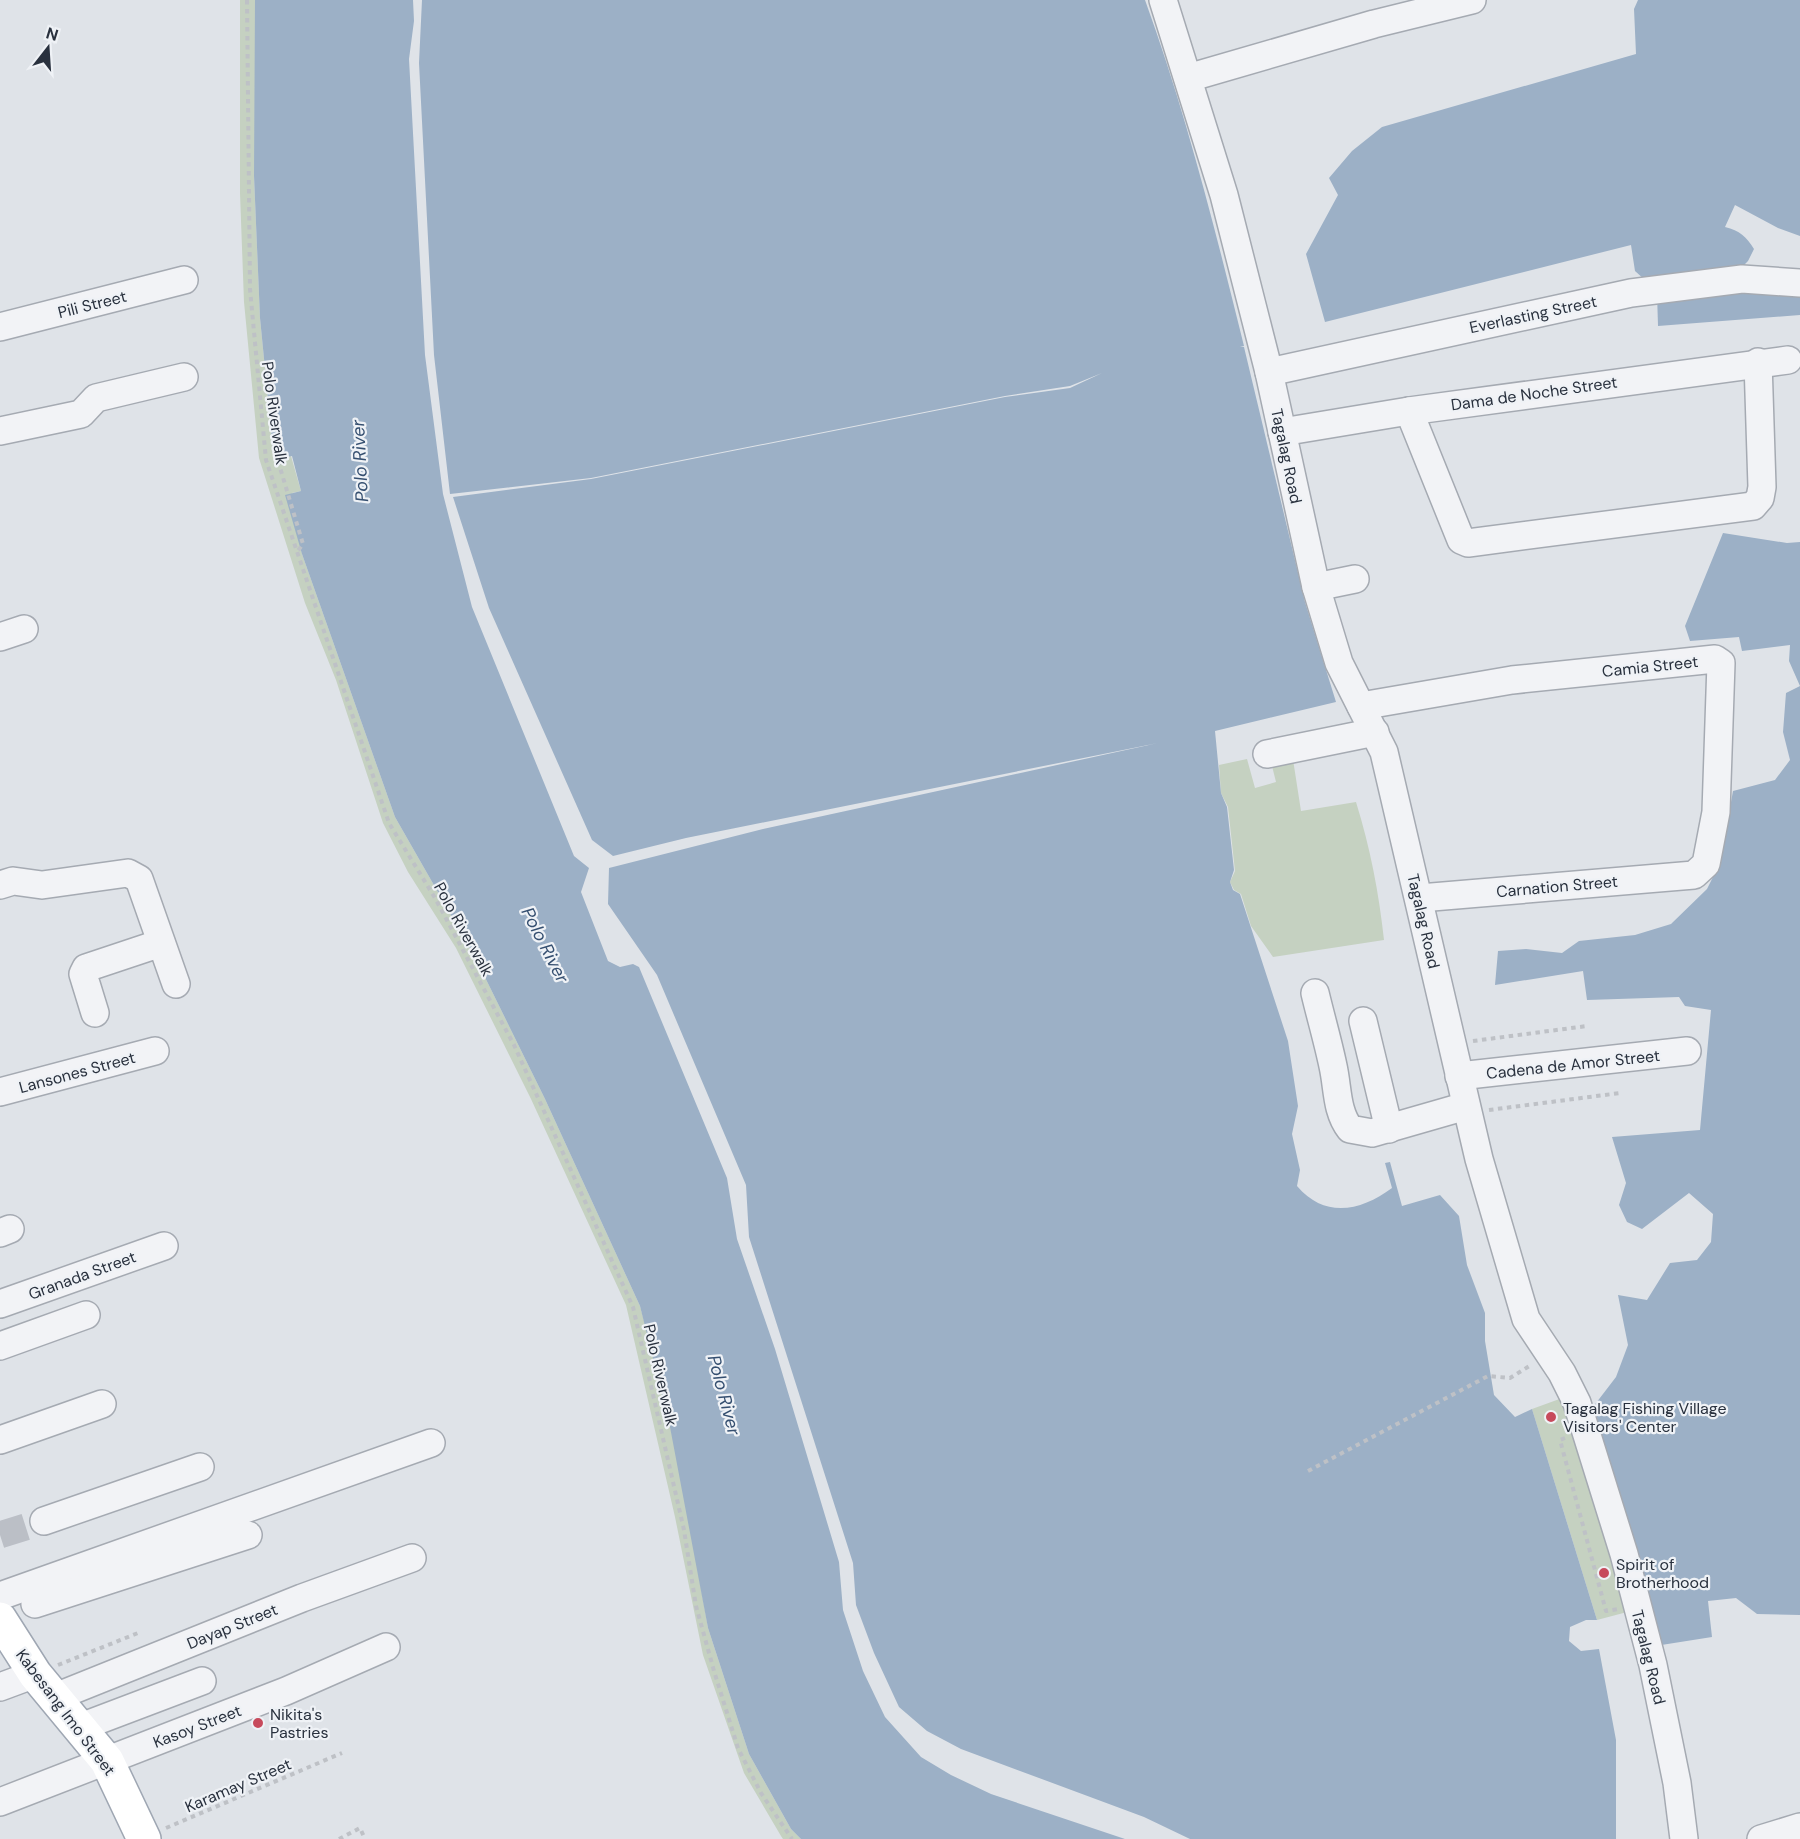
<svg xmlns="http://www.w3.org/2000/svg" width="1800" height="1839" viewBox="0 0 1800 1839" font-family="'DM Sans',sans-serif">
<rect width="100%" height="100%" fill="#dfe3e8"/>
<g fill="#c5d1c1">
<path d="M240,0h18l-3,121 5,6 1,42 -7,7 6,142 14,142 17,-4 10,35 -9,2 10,61 93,263 80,140 70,142 95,207 19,70 6,5 43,247 41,126 42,75 10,10h-18l-2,-3 -37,-63 -41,-118 -28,-138 -49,-212 -95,-206 -75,-151 -48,-76 -25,-49 -47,-143 -31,-77 -46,-145 -15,-156 -4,-109z"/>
<path d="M1292,753l9,58 55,-9c14,45 23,91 28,138l-111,17 -22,-31 -10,-32 -7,-4 -4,-8 5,-11 -7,-64 -7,-14 -2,-28 28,-6 8,29 21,-6 -6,-24z"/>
<path d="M1565,1397l66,214 -34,9 -65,-211z"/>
</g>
<g fill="#9cb0c6">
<path d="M255,0h158l1,21 -5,38 16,296 18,139 29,113 102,249 15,12 -8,24 27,69 12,6 13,-3 6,3 88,211 10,61 38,110 64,213 4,48 20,61 22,46 36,40 30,18 40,19 134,45h-324l-10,-10 -42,-75 -41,-126 -38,-201 -30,-121 -95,-207 -70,-142 -80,-140 -93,-263 -17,-59 16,-4 -9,-35 -18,4 -14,-142 -6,-142z"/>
<path d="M422,0h723c41,113 70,229 99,346l-4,1h4l61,255 31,100 -121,29 6,62 6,14 7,63 -4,12 3,8 7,4 48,147 10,65 -6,28 8,36 -3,16c28,33 64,25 95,2l-7,-25 5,-1 12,44 38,-11 19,21 8,49 18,48v28l9,54 21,22 17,-8 65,211h-11l-16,7 -1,14 12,10 18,-2 17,91v99h-426l-46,-22 -183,-68 -34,-18 -28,-24 -25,-54 -18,-48 -3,-42 -104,-326 -3,-52 -89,-210 -49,-71 1,-36 154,-39 395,-86 -472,95 -73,18 -21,-16 -103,-232 -36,-111 138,-18 414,-82 65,-9 32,-15 -32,13 -65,10 -414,82 -141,16 -16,-139 -15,-292z"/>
<path d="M1638,0h162v236l-22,-8 -43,-23 -10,22c15,4 21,9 29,22l-6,12 -11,11 -92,8 -10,-9 -4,-26 -306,77 -19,-68 32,-59 -9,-17 23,-27 30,-24 254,-73 -2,-45z"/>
<path d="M1800,289v26l-142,11 -1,-32z"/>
<path d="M1723,533l64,10 13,-1v1073l-43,-1 -21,-16 -28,3 4,36 -57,9 -62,-239 23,-30 12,-32 -10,-50 29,5 23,-37 27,-3 14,-18 2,-28 -24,-21 -47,36 -15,-7 -8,-17 7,-22 -14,-46 88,-7 11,-120 -26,-4 -6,-9 -92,3 -4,-29 -88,14 3,-34 28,-2 36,4 17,-12 56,-6 36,-11 36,-35 13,-26 13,-72 42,-11 15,-20 -7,-28 3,-39 14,-7 -11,-25 1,-16 -48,6 -3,-14 -49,4 -5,-15z"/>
</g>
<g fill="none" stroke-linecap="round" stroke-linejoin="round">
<path stroke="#bbbfc6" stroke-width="27" stroke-dasharray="27 14" stroke-linecap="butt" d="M0,1535l44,-14"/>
<g stroke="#a5aab2" stroke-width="30">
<g id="minor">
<path d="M1163,0l61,195 45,177 47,215 23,76 45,89 95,407 47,160 36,54 15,30 47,151 29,111 24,118 7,56"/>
<path d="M1188,78l186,-54 98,-24"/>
<path d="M0,327l184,-47"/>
<path d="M1269,372l362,-79 111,-14 58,4"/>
<path d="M1409,411l52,129 7,3 285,-37 7,-8 2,-11 -4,-125"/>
<path d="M0,431l81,-17 15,-16 88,-21"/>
<path d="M1282,432l127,-21 379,-51"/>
<path d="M1316,587l39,-8"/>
<path d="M0,637l24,-8"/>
<path d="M1361,706l151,-26 203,-21 6,4 -5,149 -10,52 -12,11 -274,23"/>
<path d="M1267,754l108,-22"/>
<path d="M0,885l13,-4 29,4 86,-12 11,6 37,105"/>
<path d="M1315,993c6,25 13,49 18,73 5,22 3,45 17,63l22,4 94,-27"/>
<path d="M95,1013l-12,-39 3,-6 75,-25"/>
<path d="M1363,1021l26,108"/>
<path d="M1459,1076l228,-25"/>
<path d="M0,1092l155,-41"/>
<path d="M0,1233l10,-4"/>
<path d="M0,1304l164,-58"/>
<path d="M0,1346l86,-31"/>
<path d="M0,1440l102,-36"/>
<path d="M44,1521l156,-54"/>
<path d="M0,1596l431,-153"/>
<path d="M35,1604l213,-69"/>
<path d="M0,1687l35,-13"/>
<path d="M53,1698l249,-100 110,-40"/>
<path d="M78,1728l124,-47"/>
<path d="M0,1802l286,-111 100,-44"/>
<path d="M1761,1839l39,-12"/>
</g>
</g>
<g stroke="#9fa7b3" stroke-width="36">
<path id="major" d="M0,1619l35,55 72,87 37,78"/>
</g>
<g stroke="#bec1c6" stroke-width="4" stroke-dasharray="4.5 4.5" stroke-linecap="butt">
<path d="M247,0l3,289 16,171 123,363 46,75 79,147 119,262 51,223 12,76 18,65 24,77 23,45 31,46"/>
<path d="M278,461l25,83 -6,8"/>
<path d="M1473,1041l114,-15"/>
<path d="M1489,1110l131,-17"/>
<path d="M1565,1438l-5,2 46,171 12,-2"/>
<path d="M1308,1471l180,-95 22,2 21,-13"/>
<path d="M58,1665l80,-32"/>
<path d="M166,1828l176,-75"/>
<path d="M339,1839l21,-11 5,11"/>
</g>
<use href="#minor" stroke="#f2f3f6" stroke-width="27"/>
<use href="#major" stroke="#fff" stroke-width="33"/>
</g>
<g fill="#c74a5c" stroke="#eff2f6" stroke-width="2">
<circle cx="1551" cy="1417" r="6"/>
<circle cx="1604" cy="1573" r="6"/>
<circle cx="258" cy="1723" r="6"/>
</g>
<g text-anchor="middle" stroke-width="4.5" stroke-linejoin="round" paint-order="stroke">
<g font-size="16" fill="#29313e" stroke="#eff2f6">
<text transform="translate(92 304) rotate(-14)" y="6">Pili Street</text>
<text transform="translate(1533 314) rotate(-12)" y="6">Everlasting Street</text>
<text transform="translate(1534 393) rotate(-8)" y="6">Dama de Noche Street</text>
<text transform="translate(275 413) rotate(82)" y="6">Polo Riverwalk</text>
<text transform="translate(1287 456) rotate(78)" y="6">Tagalag Road</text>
<text transform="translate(1650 666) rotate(-6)" y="6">Camia Street</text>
<text transform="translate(1557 886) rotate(-5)" y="6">Carnation Street</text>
<text transform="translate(1424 921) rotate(77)" y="6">Tagalag Road</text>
<text transform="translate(464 929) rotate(61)" y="6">Polo Riverwalk</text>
<text transform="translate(1573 1064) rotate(-6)" y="6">Cadena de Amor Street</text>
<text transform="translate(77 1072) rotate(-15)" y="6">Lansones Street</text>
<text transform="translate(82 1275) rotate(-20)" y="6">Granada Street</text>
<text transform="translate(661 1375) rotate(77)" y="6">Polo Riverwalk</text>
<text transform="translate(232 1626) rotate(-22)" y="6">Dayap Street</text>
<text transform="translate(1649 1657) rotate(76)" y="6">Tagalag Road</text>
<text transform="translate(66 1712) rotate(53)" y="6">Kabesang Imo Street</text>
<text transform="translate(197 1726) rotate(-21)" y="6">Kasoy Street</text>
<text transform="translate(238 1785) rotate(-23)" y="6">Karamay Street</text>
</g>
<g font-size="16" fill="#29313e" stroke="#eff2f6" text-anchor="start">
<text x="1563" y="1414">Tagalag Fishing Village<tspan x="1563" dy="18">Visitors' Center</tspan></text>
<text x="1616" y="1570">Spirit of<tspan x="1616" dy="18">Brotherhood</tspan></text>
<text x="270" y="1720">Nikita's<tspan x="270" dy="18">Pastries</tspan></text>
</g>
<g font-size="18" font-style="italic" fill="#354f70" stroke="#eff2f6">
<text transform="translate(360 461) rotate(-93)" y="6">Polo River</text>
<text transform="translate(545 945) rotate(63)" y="6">Polo River</text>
<text transform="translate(724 1395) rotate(75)" y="6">Polo River</text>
</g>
</g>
<g transform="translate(48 48) rotate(17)" stroke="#eff2f6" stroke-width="4.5" paint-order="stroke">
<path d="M0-4.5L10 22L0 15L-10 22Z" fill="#29313e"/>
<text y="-9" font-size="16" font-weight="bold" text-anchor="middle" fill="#29313e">N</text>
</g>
</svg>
